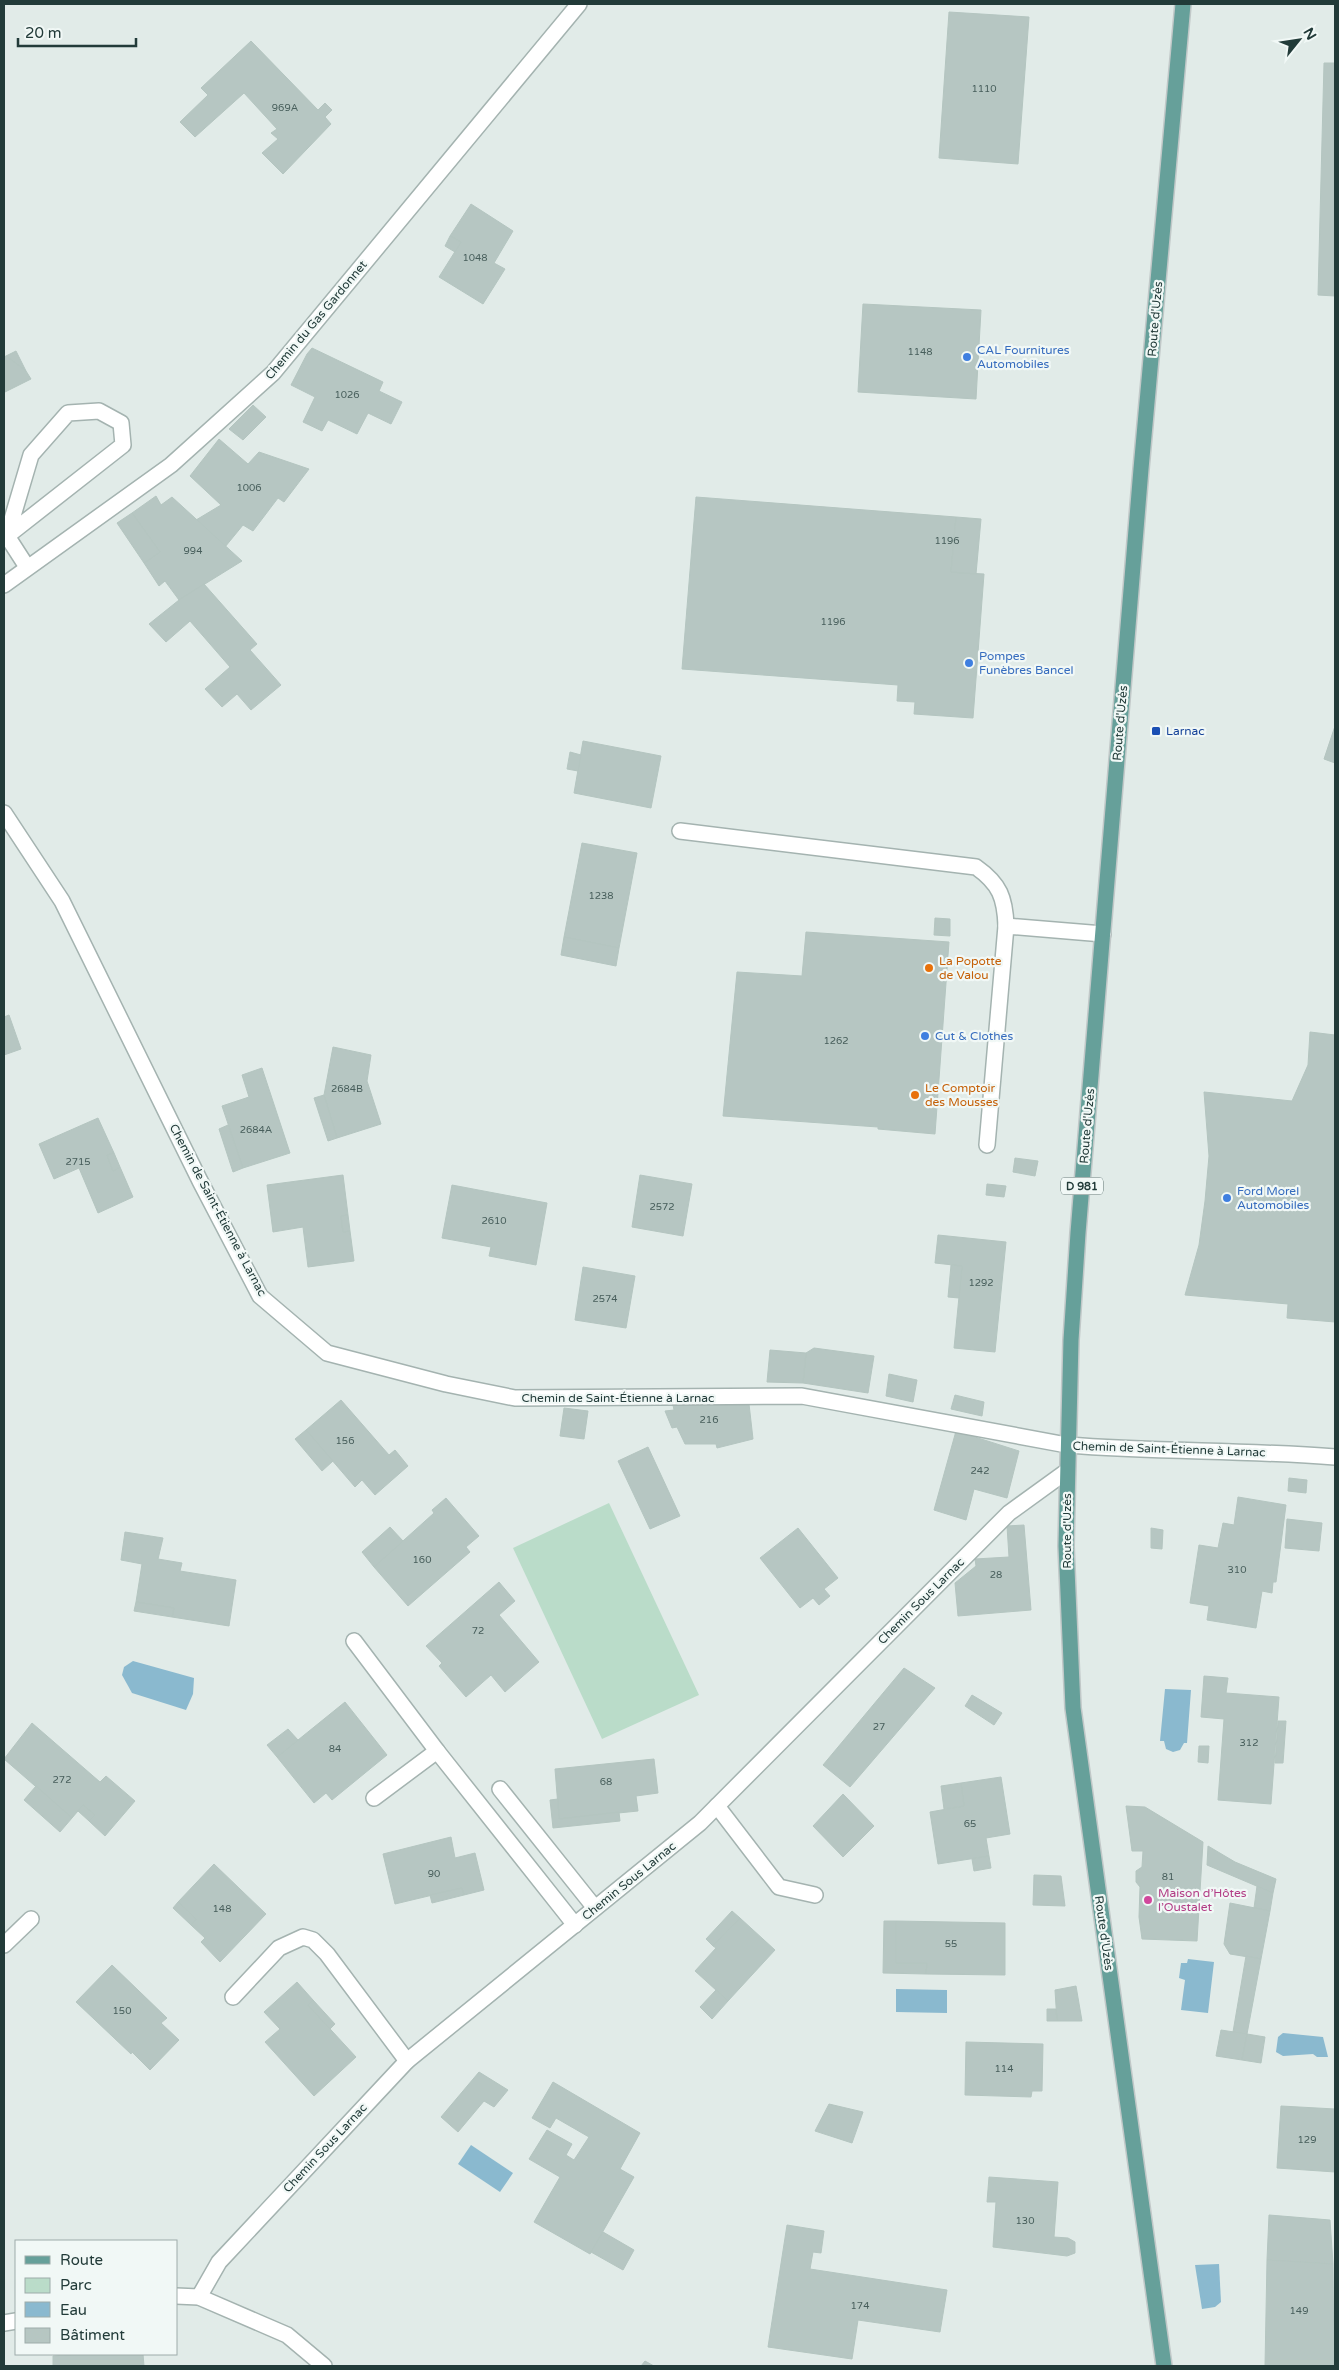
<svg xmlns="http://www.w3.org/2000/svg" width="1339" height="2370" viewBox="0 0 1339 2370" font-family="'Varela Round',sans-serif">
<rect width="100%" height="100%" fill="#e1ebe8"/>
<path fill="#badcc9" d="M609,1503l90,192 -97,44 -89,-191z"/>
<g fill="#8ab9cf">
<path d="M133,1661l61,17 -1,16 -7,16 -54,-17 -10,-18 2,-8z"/>
<path d="M1165,1689l26,1 -4,53h-3l-4,7 -7,2 -7,-3 -2,-8h-4z"/>
<path d="M1188,1959l26,3 -6,51 -27,-3 4,-30 -6,-2 2,-15h6z"/>
<path d="M896,1989l51,1v23l-51,-1z"/>
<path d="M1283,2033l40,4 5,20h-11l-4,-3 -30,2 -7,-4 2,-15z"/>
<path d="M471,2145l42,28 -13,19 -42,-28z"/>
<path d="M1219,2264l2,38 -6,5 -13,2 -7,-44z"/>
</g>
<g fill="#b6c6c2" stroke="#b4c5c0">
<path d="M949,12l80,5 -11,147 -79,-6z"/>
<path d="M251,41l67,69 7,-7 7,7 -7,7 6,7 -48,50 -21,-21 16,-14 -7,-6 6,-4 -33,-36 -49,44 -15,-15 28,-27 -7,-7z"/>
<path d="M1324,63h11v233l-17,-1z"/>
<path d="M471,204l42,27 -19,32 11,6 -22,35 -44,-27 22,-35 -11,-6z"/>
<path d="M450,236l11,6 -6,10 -10,-6z"/>
<path d="M863,304l118,6 -5,89 -118,-7z"/>
<path d="M312,348l71,34 -4,9 23,11 -11,22 -23,-11 -11,21 -29,-14 -6,11 -19,-9 12,-25 -24,-12 16,-31z"/>
<path d="M16,351l10,20 -20,-15z"/>
<path d="M6,356l20,15 5,8 -26,13 -1,-35z"/>
<path d="M253,405l13,12 -23,23 -14,-11z"/>
<path d="M219,439l29,25 11,-12 50,17 -25,33 -6,-4 -25,33 -10,-6 -18,22 -29,-27 25,-15 -31,-29z"/>
<path d="M156,496l5,9 11,-8 70,64 -63,39 -14,-19 -6,5 -15,-23 16,-11 -28,-39z"/>
<path d="M696,497l260,20 -5,55 33,2 -11,144 -59,-4 1,-12 -18,-1 1,-16 -216,-16z"/>
<path d="M132,513l28,39 -16,11 -27,-40z"/>
<path d="M956,517l25,2 -5,55 -25,-2z"/>
<path d="M204,584l53,60 -7,6 31,35 -30,25 -14,-16 -15,13 -17,-18 25,-22 -40,-46 -24,21 -17,-18 30,-24z"/>
<path d="M1335,726v37l-11,-4z"/>
<path d="M583,741l78,15 -10,52 -77,-15z"/>
<path d="M570,752l11,3 -3,16 -11,-2z"/>
<path d="M582,843l55,10 -18,95 -55,-11z"/>
<path d="M935,918l15,1v17l-16,-1z"/>
<path d="M806,932l143,10 -14,192 -57,-5v-2l-155,-11 14,-144 65,4z"/>
<path d="M564,937l55,11 -3,18 -55,-11z"/>
<path d="M9,1015l12,34 -17,6v-38z"/>
<path d="M1310,1032l25,3v287l-48,-4 1,-14 -103,-9 14,-50 6,-44 4,-45 -5,-64 88,9 16,-36z"/>
<path d="M333,1047l38,8 -4,26 14,43 -44,14 -13,-43z"/>
<path d="M262,1068l28,85 -47,15 -21,-62 27,-9 -7,-22z"/>
<path d="M324,1095l13,43 -9,3 -14,-43z"/>
<path d="M98,1118l16,35 -7,2 6,16 7,-4 13,30 -35,16 -19,-45 -25,11 -15,-35z"/>
<path d="M228,1125l15,43 -10,4 -14,-43z"/>
<path d="M114,1153l6,14 -7,4 -6,-16z"/>
<path d="M1015,1158l23,3 -3,15 -22,-4z"/>
<path d="M343,1175l5,40 -7,1 2,16 7,-1 4,30 -46,6 -5,-40 -30,5 -6,-47z"/>
<path d="M640,1175l52,9 -9,52 -51,-9z"/>
<path d="M987,1184l19,2 -2,11 -18,-2z"/>
<path d="M452,1185l95,18 -11,62 -47,-9 2,-9 -49,-9z"/>
<path d="M348,1215l2,16 -7,1 -2,-16z"/>
<path d="M938,1235l68,7 -11,110 -41,-4 8,-82 -27,-3z"/>
<path d="M951,1265l11,1 -3,32 -11,-1z"/>
<path d="M583,1267l52,9 -9,52 -51,-8z"/>
<path d="M814,1348l60,8 -6,37 -65,-10 3,-30z"/>
<path d="M770,1350l36,3 -3,30 -36,-1z"/>
<path d="M889,1374l28,6 -4,22 -27,-6z"/>
<path d="M955,1395l29,7 -2,14 -31,-7z"/>
<path d="M341,1400l48,55 6,-5 13,16 -33,29 -13,-15 -7,7 -49,-57z"/>
<path d="M711,1402l38,2 4,35 -36,9 -1,-4h-31l-8,-17 -5,1 -7,-17 9,-1 -1,-5z"/>
<path d="M564,1408l24,3 -4,28 -24,-3z"/>
<path d="M306,1430l27,31 -11,10 -27,-32z"/>
<path d="M956,1431l63,20 -12,47 -33,-9 -8,31 -32,-10z"/>
<path d="M648,1447l32,69 -30,13 -32,-68z"/>
<path d="M1289,1478l18,2 -1,13 -18,-2z"/>
<path d="M1238,1497l48,8 -10,77h-3l-1,11 -10,-2 -6,37 -49,-8 2,-14 -19,-3 9,-58 19,3 5,-25 11,2z"/>
<path d="M446,1498l33,38 -13,11 4,5 -62,54 -34,-39 60,-54 -2,-3z"/>
<path d="M1287,1519l35,4 -3,28 -34,-3z"/>
<path d="M1024,1525l7,85 -73,6 -3,-33 21,-17 -1,-7 34,-2 -2,-31z"/>
<path d="M390,1527l13,14 -29,26 -12,-15z"/>
<path d="M798,1528l40,50 -14,11 6,7 -11,9 -6,-7 -13,10 -40,-50z"/>
<path d="M1151,1528l12,2 -1,19 -11,-1z"/>
<path d="M125,1532l38,6 -5,21 24,4 -2,8 56,9 -7,46 -57,-9 2,-9 -38,-6 6,-38 -21,-4z"/>
<path d="M499,1582l16,19 -16,14 40,47 -34,30 -14,-17 -25,22 -27,-31 3,-3 -16,-17z"/>
<path d="M136,1602l38,6 -2,9 -38,-6z"/>
<path d="M904,1668l31,20 -85,99 -27,-22z"/>
<path d="M1204,1676l24,2 -2,15 53,4 -8,107 -53,-4 6,-81 -23,-2z"/>
<path d="M972,1695l30,18 -8,12 -29,-19z"/>
<path d="M345,1702l42,53 -55,45 -6,-7 -12,10 -37,-46z"/>
<path d="M1278,1721h8l-3,42h-8z"/>
<path d="M32,1723l68,59 6,-6 29,25 -30,35 -16,-15 6,-6 -12,-10 -11,13 -68,-59z"/>
<path d="M288,1729l10,11 -21,17 -10,-12z"/>
<path d="M1199,1746h10l-1,17 -10,-1z"/>
<path d="M654,1759l4,34 -22,3 2,15 -79,8 -4,-50z"/>
<path d="M1001,1777l9,57 -24,4 3,18 -51,8 -8,-52 34,-6 -3,-23z"/>
<path d="M961,1783l3,23 -20,3 -3,-23z"/>
<path d="M36,1786l36,32 -12,14 -36,-32z"/>
<path d="M843,1794l31,32 -31,31 -30,-31z"/>
<path d="M558,1799l1,20 60,-7 1,9 -67,7 -3,-28z"/>
<path d="M83,1805l12,10 -6,6 -11,-10z"/>
<path d="M1126,1806l19,1 58,35 -6,99 -55,-2 -3,-22 1,-30 -4,-5v-11l6,-4 1,-16h-11z"/>
<path d="M451,1837l4,21 20,-5 9,37 -20,5 -2,-7 -67,16 -12,-50z"/>
<path d="M1208,1846l27,16 41,17 -3,14 -66,-28z"/>
<path d="M989,1856l2,12 -17,3 -2,-12z"/>
<path d="M214,1864l52,50 -46,48 -19,-20 4,-4 -14,-13 5,-6 -18,-17z"/>
<path d="M1034,1875l27,1 4,30 -32,-1z"/>
<path d="M1257,1886l16,7 -3,18 -16,-3z"/>
<path d="M462,1888l2,7 -32,8 -2,-8z"/>
<path d="M178,1902l18,17 -5,6 -18,-17z"/>
<path d="M1230,1903l40,8 -9,48 -31,-5 -6,-10z"/>
<path d="M732,1911l8,7 -27,28 -7,-7z"/>
<path d="M740,1918l35,32 -47,51 -33,-30 21,-23 -3,-2z"/>
<path d="M884,1921h12v42h31l-1,11 -43,-1z"/>
<path d="M896,1921l109,2v52l-79,-1 1,-11h-31z"/>
<path d="M1246,1956l15,3 -14,75 -14,-2z"/>
<path d="M112,1965l55,53 -6,5 18,17 -29,30 -18,-18 -1,2 -55,-52z"/>
<path d="M297,1982l16,18 -5,5 48,52 -42,39 -49,-54 15,-13 -16,-17z"/>
<path d="M1076,1986l6,35h-25l-2,-31z"/>
<path d="M716,1990l12,11 -16,18 -12,-12z"/>
<path d="M313,2000l22,24 -5,5 -22,-24z"/>
<path d="M1047,2009h9l1,12h-10z"/>
<path d="M1221,2030l26,4 -5,26 -26,-4z"/>
<path d="M1247,2034l18,3 -4,26 -19,-3z"/>
<path d="M966,2042l77,2 -1,47h-10l-1,6 -66,-2z"/>
<path d="M479,2072l29,18 -14,17 -10,-6 -26,31 -17,-15z"/>
<path d="M553,2082l87,51 -20,36 14,8 -44,77 -56,-32 26,-45 -31,-18 18,-29 25,14 -6,11 8,5 15,-23 -33,-19 -6,10 -18,-10z"/>
<path d="M829,2104l34,8 -11,31 -37,-12z"/>
<path d="M1281,2106l54,3v63l-58,-4z"/>
<path d="M989,2177l69,5 -4,55 14,1 7,4v11l-8,3 -74,-9 3,-45h-9z"/>
<path d="M1269,2215l61,5 3,44 -66,-4z"/>
<path d="M787,2225l37,6 -3,22 -8,-1 -3,17 137,21 -7,42 -82,-12 -6,39 -84,-12z"/>
<path d="M603,2232l31,18 -11,20 -32,-18z"/>
<path d="M1267,2260l66,4 1,102h-69z"/>
<path d="M77,2354h66l1,12h-91v-10z"/>
<path d="M645,2361l9,5h-13z"/>
</g>
<g fill="none" stroke-linecap="round" stroke-linejoin="round">
<g stroke="#a4b3b0" stroke-width="18">
<g id="service">
<path d="M7,536l24,-81 37,-42 31,-2 22,12 2,22 -116,91 20,31"/>
<path d="M4,813l58,88 138,280 60,115 67,57 119,31 69,14 287,-2 265,49"/>
<path d="M680,831l296,36c24,17 29,31 30,59"/>
<path d="M987,1145l19,-219 97,8"/>
<path d="M354,1641l83,110 138,174"/>
<path d="M500,1789l95,119"/>
<path d="M374,1798l63,-47"/>
<path d="M717,1806l62,81 36,8"/>
<path d="M4,1945l27,-26"/>
<path d="M233,1997l46,-49 24,-11 10,3 14,14 80,107"/>
<path d="M199,2297l20,-35 188,-201 293,-238 309,-310 58,-42"/>
</g>
</g>
<g stroke="#a4b3b0" stroke-width="18">
<g id="minor">
<path d="M4,585l167,-120 102,-92 306,-369"/>
<path d="M1067,1445c90,7 179,5 268,12"/>
<path d="M176,2296l23,1 88,38 37,31"/>
<path d="M4,2323l12,-2"/>
</g>
</g>
<g stroke="#c1c8c8" stroke-width="18">
<path id="primary" d="M1164,2366l-91,-658 -7,-162 5,-206 7,-107 63,-764 42,-465"/>
</g>
<use href="#service" stroke="#fff" stroke-width="15"/>
<use href="#minor" stroke="#fff" stroke-width="15"/>
<use href="#primary" stroke="#66a09a" stroke-width="15"/>
</g>
<g fill="#3f7fe0" stroke="#f1f8f6" stroke-width="2">
<circle cx="967" cy="357" r="5"/>
<circle cx="969" cy="663" r="5"/>
<circle cx="925" cy="1036" r="5"/>
<circle cx="1227" cy="1198" r="5"/>
</g>
<rect fill="#1a4fb4" stroke="#f1f8f6" stroke-width="2" x="1151" y="726" width="10" height="10" rx="2.5"/>
<g fill="#e8710a" stroke="#f1f8f6" stroke-width="2">
<circle cx="929" cy="968" r="5"/>
<circle cx="915" cy="1095" r="5"/>
</g>
<circle fill="#d1479c" stroke="#f1f8f6" stroke-width="2" cx="1148" cy="1900" r="5"/>
<g text-anchor="middle" stroke-width="4.5" stroke-linejoin="round" paint-order="stroke">
<g font-size="10" fill="#475e5b">
<text x="984" y="92">1110</text>
<text x="285" y="111">969A</text>
<text x="475" y="261">1048</text>
<text x="920" y="355">1148</text>
<text x="347" y="398">1026</text>
<text x="249" y="491">1006</text>
<text x="947" y="544">1196</text>
<text x="193" y="554">994</text>
<text x="833" y="625">1196</text>
<text x="601" y="899">1238</text>
<text x="836" y="1044">1262</text>
<text x="347" y="1092">2684B</text>
<text x="256" y="1133">2684A</text>
<text x="78" y="1165">2715</text>
<text x="662" y="1210">2572</text>
<text x="494" y="1224">2610</text>
<text x="981" y="1286">1292</text>
<text x="605" y="1302">2574</text>
<text x="709" y="1423">216</text>
<text x="345" y="1444">156</text>
<text x="980" y="1474">242</text>
<text x="422" y="1563">160</text>
<text x="1237" y="1573">310</text>
<text x="996" y="1578">28</text>
<text x="478" y="1634">72</text>
<text x="879" y="1730">27</text>
<text x="1249" y="1746">312</text>
<text x="335" y="1752">84</text>
<text x="62" y="1783">272</text>
<text x="606" y="1785">68</text>
<text x="970" y="1827">65</text>
<text x="434" y="1877">90</text>
<text x="1168" y="1880">81</text>
<text x="222" y="1912">148</text>
<text x="951" y="1947">55</text>
<text x="122" y="2014">150</text>
<text x="1004" y="2072">114</text>
<text x="1307" y="2143">129</text>
<text x="1025" y="2224">130</text>
<text x="860" y="2309">174</text>
<text x="1299" y="2314">149</text>
</g>
<rect fill="#f1f8f6" stroke="#607472" stroke-width="1" x="1061" y="1177.5" width="42" height="17" rx="4"/>
<g font-size="11" font-weight="bold" fill="#223b39">
<text x="1082" y="1190">D 981</text>
</g>
<g font-size="12" fill="#223b39" stroke="#f1f8f6">
<text transform="translate(1155 319) rotate(-85)" y="4">Route d'Uzès</text>
<text transform="translate(316 320) rotate(-50)" y="4">Chemin du Gas Gardonnet</text>
<text transform="translate(1120 723) rotate(-85)" y="4">Route d'Uzès</text>
<text transform="translate(1087 1126) rotate(-85)" y="4">Route d'Uzès</text>
<text transform="translate(218 1210) rotate(62)" y="4">Chemin de Saint-Étienne à Larnac</text>
<text x="618" y="1402">Chemin de Saint-Étienne à Larnac</text>
<text transform="translate(1169 1449) rotate(2)" y="4">Chemin de Saint-Étienne à Larnac</text>
<text transform="translate(1067 1531) rotate(-90)" y="4">Route d'Uzès</text>
<text transform="translate(921 1601) rotate(-45)" y="4">Chemin Sous Larnac</text>
<text transform="translate(629 1881) rotate(-39)" y="4">Chemin Sous Larnac</text>
<text transform="translate(1104 1933) rotate(82)" y="4">Route d'Uzès</text>
<text transform="translate(325 2148) rotate(-47)" y="4">Chemin Sous Larnac</text>
</g>
<g font-size="12" fill="#366cbe" stroke="#f1f8f6" text-anchor="start">
<text x="977" y="354">CAL Fournitures<tspan x="977" dy="14">Automobiles</tspan></text>
<text x="979" y="660">Pompes<tspan x="979" dy="14">Funèbres Bancel</tspan></text>
<text x="935" y="1040">Cut &amp; Clothes</text>
<text x="1237" y="1195">Ford Morel<tspan x="1237" dy="14">Automobiles</tspan></text>
</g>
<g font-size="12" fill="#164399" stroke="#f1f8f6" text-anchor="start">
<text x="1166" y="735">Larnac</text>
</g>
<g font-size="12" fill="#c56008" stroke="#f1f8f6" text-anchor="start">
<text x="939" y="965">La Popotte<tspan x="939" dy="14">de Valou</tspan></text>
<text x="925" y="1092">Le Comptoir<tspan x="925" dy="14">des Mousses</tspan></text>
</g>
<g font-size="12" fill="#b23c85" stroke="#f1f8f6" text-anchor="start">
<text x="1158" y="1897">Maison d’Hôtes<tspan x="1158" dy="14">l’Oustalet</tspan></text>
</g>
</g>
<rect width="1339" height="2370" fill="none" stroke="#223b39" stroke-width="10"/>
<rect x="15" y="2240" width="162" height="115" fill="#f1f8f6" stroke="#9eacaa"/>
<rect x="25" y="2256" width="25" height="8" fill="#66a09a" stroke="#9eacaa"/>
<text x="60" y="2265" font-size="15" fill="#223b39">Route</text>
<rect x="25" y="2278" width="25" height="15" fill="#badcc9" stroke="#9eacaa"/>
<text x="60" y="2290" font-size="15" fill="#223b39">Parc</text>
<rect x="25" y="2302" width="25" height="15" fill="#8ab9cf" stroke="#9eacaa"/>
<text x="60" y="2315" font-size="15" fill="#223b39">Eau</text>
<rect x="25" y="2328" width="25" height="15" fill="#b6c6c2" stroke="#9eacaa"/>
<text x="60" y="2340" font-size="15" fill="#223b39">Bâtiment</text>
<g transform="translate(1299 40) rotate(60)" stroke="#f1f8f6" stroke-width="4" paint-order="stroke">
<path d="M0-4L9 19L0 12L-9 19Z" fill="#223b39"/>
<text y="-8" font-size="14" font-weight="bold" text-anchor="middle" fill="#223b39">N</text>
</g>
<path d="M18 38v8h118v-8" fill="none" stroke="#223b39" stroke-width="2.5"/>
<text x="25" y="38" font-size="15" fill="#223b39" stroke="#f1f8f6" stroke-width="4" paint-order="stroke">20 m</text>
</svg>
